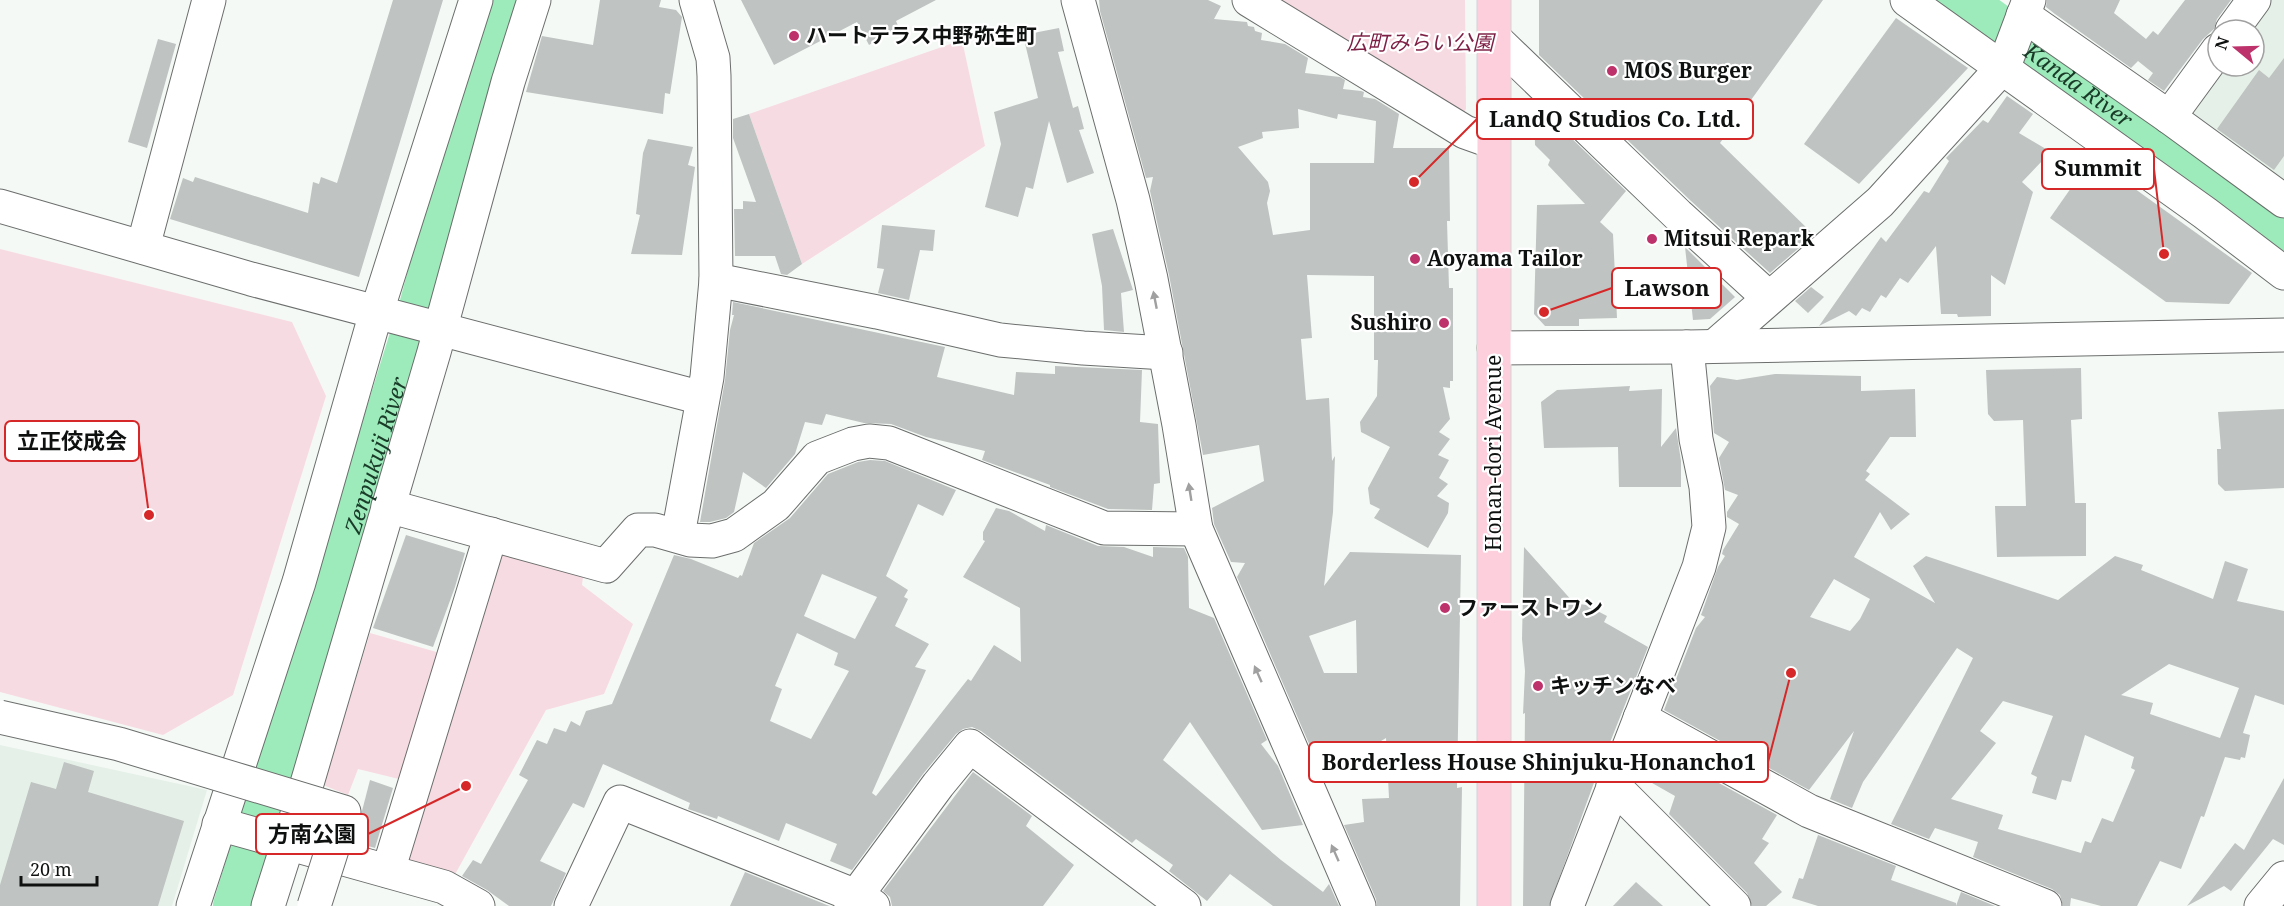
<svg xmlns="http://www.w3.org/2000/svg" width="2284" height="906" viewBox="0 0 2284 906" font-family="'Noto Serif','Noto Sans JP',serif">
<rect width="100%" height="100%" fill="#f5f9f6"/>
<g fill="#e5f0e8">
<path d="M2263,0h21v187l-89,-65 -7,-17 30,-39h36v-36h-12z"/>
<path d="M0,745l207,45 -35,116h-172z"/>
</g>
<g fill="#f7dbe2">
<path d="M1261,0h204l1,109 -5,8z"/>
<path d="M962,40l23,106 -183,118 -53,-150z"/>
<path d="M0,249l292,73 34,74 -93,299 -70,40 -163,-43z"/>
<path d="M498,545l86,23 -2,17 51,39 -29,70 -58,16 -93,168 -47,-16z"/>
<path d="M370,633l70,20 -37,127 -45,-11 -10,26 -25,-10z"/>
</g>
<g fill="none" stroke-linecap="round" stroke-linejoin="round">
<g stroke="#9debbb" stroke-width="46">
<path id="s1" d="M1960,0l324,233"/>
<path id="s2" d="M236,906l186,-599 32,-121 32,-102 22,-84"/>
</g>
</g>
<g fill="#bfc3c1" fill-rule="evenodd">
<path d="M393,0h50l-84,277 -189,-58 13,-41 10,4 2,-5 113,36 5,-31 6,2 2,-7 16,6z"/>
<path d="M600,0h61l-2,7 17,3 6,7 -12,77 -5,-1 -2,21 -137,-22 16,-56 51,9z"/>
<path d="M741,0h195l-40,21 3,7 -30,17 -12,-23 -83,43z"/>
<path d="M1099,0h109l13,6 -7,13 33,3 1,4 6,1 1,4 7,2 -1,7 24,4 23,14 -3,15 35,4 5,3 -2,9 18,2 3,1 -1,5 12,2 24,15 -6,34h56l1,73h-3l2,67h4v93h-3v7l-7,-1 7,32 -11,13 11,7 -12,16 11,5 -10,18 9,6 -11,12 12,7 -1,10 -20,35 -54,-30 6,-9 -10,-5 -2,-16 22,-41 -29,-15 -1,-10 17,-26 1,-36h-4v-84l-67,-1 5,63 -11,1 5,61 23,-2 3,63 3,-5 -2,56 -9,74 26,-34 111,3 -4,233 5,-1 -2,119h-83l-1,-7 -32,-74 20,-3 -2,-23 27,-1 -3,-60 -54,33 4,10 -10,2 -89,-206 8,-14 -14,-1 -17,-38 -2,-16 52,-27 -5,-36 -56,10 -34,-180 -19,-84 3,-14 -7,1 -46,-167zM1298,109l39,10 1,-5 38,7 -2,42h-64v67l-37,5 -6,-32 3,-12 -2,-9 -30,-35 25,-9 -1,-6 37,-4zM1356,620l1,53h-33l-15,-37z"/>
<path d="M1539,0h284l-103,143 94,92 -44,38 -79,-72 -152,-146z"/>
<path d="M2047,0h73l-6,13 32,26 7,-8 5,4 27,-35h46l-14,19 -3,10 -11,10 -39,52 -16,-11 5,-7 -15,-12 -7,7 -76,-54 -9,-7z"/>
<path d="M1896,18l72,50 -109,116 -55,-40z"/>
<path d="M1059,28l5,23 -6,1 15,56 5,-2 6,23 -5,1 15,43 -27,10 -18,-62 -16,68 -7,-2 -8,30 -33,-10 16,-63 -7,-32 44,-14 -15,-63z"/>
<path d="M158,39l18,5 -29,104 -19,-6z"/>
<path d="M2284,58v98l-10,14 -57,-41 42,-59 10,8z"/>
<path d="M2007,96l26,18 -14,19 27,16 -3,11 -21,22 11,10 -28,93 -14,-10v41l-33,1 -1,-3h-16l-5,-68 -28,37 -8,-5 -14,20 -5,-3 -11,17 -8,-4 -6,8 -7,-5 -30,15 62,-89 5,5 38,-51 5,2 20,-32 -3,-3 37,-38 5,3z"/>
<path d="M1534,102l92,89 -26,31 13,12 4,84 -38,1v7h-34l-11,-12 3,-109 48,-1 -37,-39 2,-5 -15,-15z"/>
<path d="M749,114l53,150 -15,11 -6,-1 -6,-18h-40l-1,-47h9v-8l13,1 -23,-64v-19z"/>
<path d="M648,139l45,8 -5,18 7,2 -13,88 -51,-1 9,-39 -4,-1 7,-61z"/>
<path d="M2092,158l160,115 -23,31 -63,-2 -116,-84z"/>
<path d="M882,225l53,5 -2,21 -13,-1 -11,50 -31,-7 6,-24 -7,-1z"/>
<path d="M1113,229l20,61 -12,3 3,39 -20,-2 -2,-44 -10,-52z"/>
<path d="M1685,247l50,50 -25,22 -17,1z"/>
<path d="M1811,287l13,10 -16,16 -13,-12z"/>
<path d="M733,302l212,45 -8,30 77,18 2,-23 39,2v-8l87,4 -2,52 18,2 2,59 -6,1 -2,26 -44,-1 -58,-22v-2l-68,-25 3,-9 -59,-14 -35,-13 -27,-1 -38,-9 -4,11 -17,-3 -10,32 -29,34 -23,-16 -9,40 -8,6 -16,4h-10l25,-142 5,-50 4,-15h-2z"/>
<path d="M2081,368l1,51 -11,1 4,83h11v53l-89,1 -2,-51h31l-3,-86 -29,1 -6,-7 -2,-44z"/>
<path d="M1775,374l86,2v15l54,-2 1,48h-26l-24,34 4,3 -5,6 45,34 -19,16 -11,-18 -26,45 81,46 -22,-37 13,-10 132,44 57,-44 28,9 -2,5 72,29 12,-38 23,8 -11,32 47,10v94l-29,-10 -12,38 7,2 -5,23 -4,-1 -1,3 -15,-3 -21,60 -3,-1 -20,53 -21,-8 -23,45h-36l-30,-8 -1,8h-7l-3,-11 -8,-6 -79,-32 5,-15 -43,-14 -6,11 -38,-15 82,-166 -16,-10 -94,134 -11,26 -22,-9 24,-68 -45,59 -145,-80 32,-82 9,-11 -4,-2 17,-48 7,-11 -3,-2 1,-4 16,-26 -12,-7v-5l11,-17 -13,-5 -6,-32 10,-16 -15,-9 -4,-47 7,-9 20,3zM1834,579l36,20 -10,20 -10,12 -40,-14zM2169,664l70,24 -19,50 -70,-24 3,-11 -32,-8zM2003,701l50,15 -22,58 6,3 -5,16 24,7 6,-20 9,2 14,-47 49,22 -3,11 4,2 -22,52 -11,-4 -11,25 -6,-2 -4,12 -83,-24 5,-14 -52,-16 45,-56 -16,-12z"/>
<path d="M1630,386l-1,5 33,-2 -1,58 15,-19 5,33v26h-62l-1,-40 -74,1 -3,-46 16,-12z"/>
<path d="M2284,409v79l-59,3 -7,-7 -1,-35h4l-3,-37z"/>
<path d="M870,460l15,1 71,29 -13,26 -25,-12 -32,72 22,14 -4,7 4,2 -13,27 34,18 -14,23 11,3 -54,123 4,3 92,-117 3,2 23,-36 27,17 -1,-54 -57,-31 22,-36 -2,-1v-8l13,-24 13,3 36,20 1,-6 52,21 26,1 29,10v-10l31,1 4,9 1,51 25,10 53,122 -6,4 17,22 25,59 -41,5 -72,-108 -27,38 118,100 42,32 6,-8 10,22h-66l-43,-32 -23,27 -38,-30 4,-6 -37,-26 -4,4 -151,-112 -9,-4 -9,2 -7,5 -33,40 -71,96 -22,-9 7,-17 -51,-21 -7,18 -61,-25 -1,3 -29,-10 2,-6 -87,-39 -19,44 -11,-5 -33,58 26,12 -15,33h-42l-22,-16 -25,-14 11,-16 8,4 47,-84 -9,-5 18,-35 10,4 7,-16 12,4 5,-11 9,5 6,-15 26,-7 62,-149 17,4 47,19 2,-3 2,1 12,-33 36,-25 38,-44 30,-12zM822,574l55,23 -22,42 -51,-23zM797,633l41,20 -4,12 15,6 -38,68 -41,-18 12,-32 -7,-3z"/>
<path d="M406,535l59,18 -10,34 -22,60 -60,-19z"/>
<path d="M1524,547l50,56 12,2 21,11 -3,6 44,25 -53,133 -46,126h-26l2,-193 -2,1 2,-43 -3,-32z"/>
<path d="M1650,745l127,70 -15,24 7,4 -15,20 28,29 -16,14h-14l-5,-13 -78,-79 6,-18 -37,-21z"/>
<path d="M64,762l30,9 -6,21 96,29 -26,85h-158v-21l31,-103 25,7z"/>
<path d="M973,772l59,44 -6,10 48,39 -31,41h-151l-2,-9 -7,-6z"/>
<path d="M2284,778v67l-11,-6 -42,52 -7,-5 -37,20 48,-63 9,7z"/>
<path d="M370,780l23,8 -18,60 -21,-6z"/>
<path d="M1818,835l78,31 -5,14 65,23v3h-138l-26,-8 7,-20 4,1z"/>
<path d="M745,872l82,33 3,1h-100z"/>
<path d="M1636,882l27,24h-50z"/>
<path d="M1961,892l34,14h-39z"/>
</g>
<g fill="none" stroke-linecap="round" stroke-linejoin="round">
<g stroke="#6b6e6c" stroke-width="35">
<g id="minor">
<path d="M1078,0l55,200 18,79 28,146 17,104 163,377"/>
<path d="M1249,0l216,132 28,10"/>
<path d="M1907,0l298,213 79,60"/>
<path d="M2023,15l146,102 115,84"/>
<path d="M2232,30l22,-30"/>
<path d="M1494,38l184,177 91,83"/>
<path d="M2169,117l49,-67"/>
<path d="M0,206l251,73 451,119"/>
<path d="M143,247l66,-247"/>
<path d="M716,280l161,32 123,28 83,8 83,5"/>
<path d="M1716,345l164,-143 122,-134 4,-7 23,-61"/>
<path d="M1494,348l193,-1 597,-12"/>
<path d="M388,506l218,60 32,-36h17l35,10 22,1 22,-6 42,-30 41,-47 36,-14 16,-3 20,2 215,85 92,1"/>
<path d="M678,535l29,-158 9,-97 -2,-204 -1,-18 -17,-58"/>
<path d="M1640,718l169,93 236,95"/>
<path d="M1613,785l121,121"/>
<path d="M219,824l225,63 34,19"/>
<path d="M388,871l103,-337"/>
<path d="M193,906l106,-324 72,-252 105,-330"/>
<path d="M268,906l40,-126 126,-428 74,-270 26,-82"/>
<path d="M571,906l49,-104 236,94 17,10"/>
<path d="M851,906l5,-10 82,-111 32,-39 214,160"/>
<path d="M1567,906l132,-339 10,-40 -3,-40 -10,-48 -9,-92"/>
<path d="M2261,906l23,-28"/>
</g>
</g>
<g stroke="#d4d4d4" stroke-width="35">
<path id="major" d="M1494,0v906"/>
</g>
<use href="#minor" stroke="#fff" stroke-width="33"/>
<use href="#major" stroke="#fdcedc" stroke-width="33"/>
<g stroke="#6b6e6c" stroke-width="35" stroke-linecap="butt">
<path id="minor-bridge" d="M0,717l119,27 225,68 -30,94"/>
</g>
<use href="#minor-bridge" stroke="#fff" stroke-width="33"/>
</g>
<defs><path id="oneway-solid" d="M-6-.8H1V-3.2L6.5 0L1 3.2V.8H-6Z" transform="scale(1.5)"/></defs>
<g fill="#9fa09f">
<use href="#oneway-solid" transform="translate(1155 300) rotate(-101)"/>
<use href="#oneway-solid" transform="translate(1190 492) rotate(-99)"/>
<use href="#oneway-solid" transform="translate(1258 674) rotate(-114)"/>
<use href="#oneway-solid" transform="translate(1335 853) rotate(-114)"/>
</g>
<g fill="#bd326a" stroke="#fff" stroke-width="2">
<circle cx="794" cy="36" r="6"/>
<circle cx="1612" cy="71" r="6"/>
<circle cx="1652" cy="239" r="6"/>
<circle cx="1415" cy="259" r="6"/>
<circle cx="1444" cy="323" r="6"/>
<circle cx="1445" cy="608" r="6"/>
<circle cx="1538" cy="686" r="6"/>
</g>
<g text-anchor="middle" stroke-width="4.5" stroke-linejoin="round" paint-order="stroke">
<g font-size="21" font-weight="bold" fill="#0f1110" stroke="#fff" text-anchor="start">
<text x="806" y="43">ハートテラス中野弥生町</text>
<text x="1624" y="78">MOS Burger</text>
<text x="1664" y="246">Mitsui Repark</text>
<text x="1427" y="266">Aoyama Tailor</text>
<text x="1432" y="330" text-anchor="end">Sushiro</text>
<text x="1457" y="615">ファーストワン</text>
<text x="1550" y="693">キッチンなべ</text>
</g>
<g font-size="21" font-style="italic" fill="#7d1e44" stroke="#fff">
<text x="1420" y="50">広町みらい公園</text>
</g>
<g font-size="21" fill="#0f1110" stroke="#fff">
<text transform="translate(1494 453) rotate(-90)" y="7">Honan-dori Avenue</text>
</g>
<g font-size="22" font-style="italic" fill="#193b28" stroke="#fff">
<text dy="8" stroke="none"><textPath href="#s1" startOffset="146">Kanda River</textPath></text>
<text dy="8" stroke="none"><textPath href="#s2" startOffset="472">Zenpukuji River</textPath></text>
</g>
</g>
<path fill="none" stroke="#d62828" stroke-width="2" d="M1414 182L1477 119M2164 254L2154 169M1544 312L1612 288M149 515L139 441M1791 673L1768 762M466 786L368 834"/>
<g fill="#d62828" stroke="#fff" stroke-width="2">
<circle cx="1414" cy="182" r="6"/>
<circle cx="2164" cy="254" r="6"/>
<circle cx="1544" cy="312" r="6"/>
<circle cx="149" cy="515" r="6"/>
<circle cx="1791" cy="673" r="6"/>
<circle cx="466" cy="786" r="6"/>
</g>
<g fill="#fff" stroke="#d62828" stroke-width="2">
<rect x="1477" y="99" width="276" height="40" rx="6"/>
<rect x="2042" y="149" width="112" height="40" rx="6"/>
<rect x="1612" y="268" width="109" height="40" rx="6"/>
<rect x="5" y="421" width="134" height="40" rx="6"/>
<rect x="1309" y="742" width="459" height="40" rx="6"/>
<rect x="256" y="814" width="112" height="40" rx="6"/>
</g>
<g font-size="22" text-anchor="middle" font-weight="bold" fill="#0f1110">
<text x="1615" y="127">LandQ Studios Co. Ltd.</text>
<text x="2098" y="176">Summit</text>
<text x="1667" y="296">Lawson</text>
<text x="72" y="449">立正佼成会</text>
<text x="1539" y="770">Borderless House Shinjuku-Honancho1</text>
<text x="312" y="842">方南公園</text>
</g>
<g transform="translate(2236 48) rotate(289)"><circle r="28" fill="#ffffff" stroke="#9fa09f" stroke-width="1.5"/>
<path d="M0-4.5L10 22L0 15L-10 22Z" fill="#bd326a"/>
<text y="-9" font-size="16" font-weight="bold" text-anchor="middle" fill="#0f1110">N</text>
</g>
<path d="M21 876v9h76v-9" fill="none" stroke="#0f1110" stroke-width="3"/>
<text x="30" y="876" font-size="18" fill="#0f1110" stroke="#ffffff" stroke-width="4.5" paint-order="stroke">20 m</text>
</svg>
